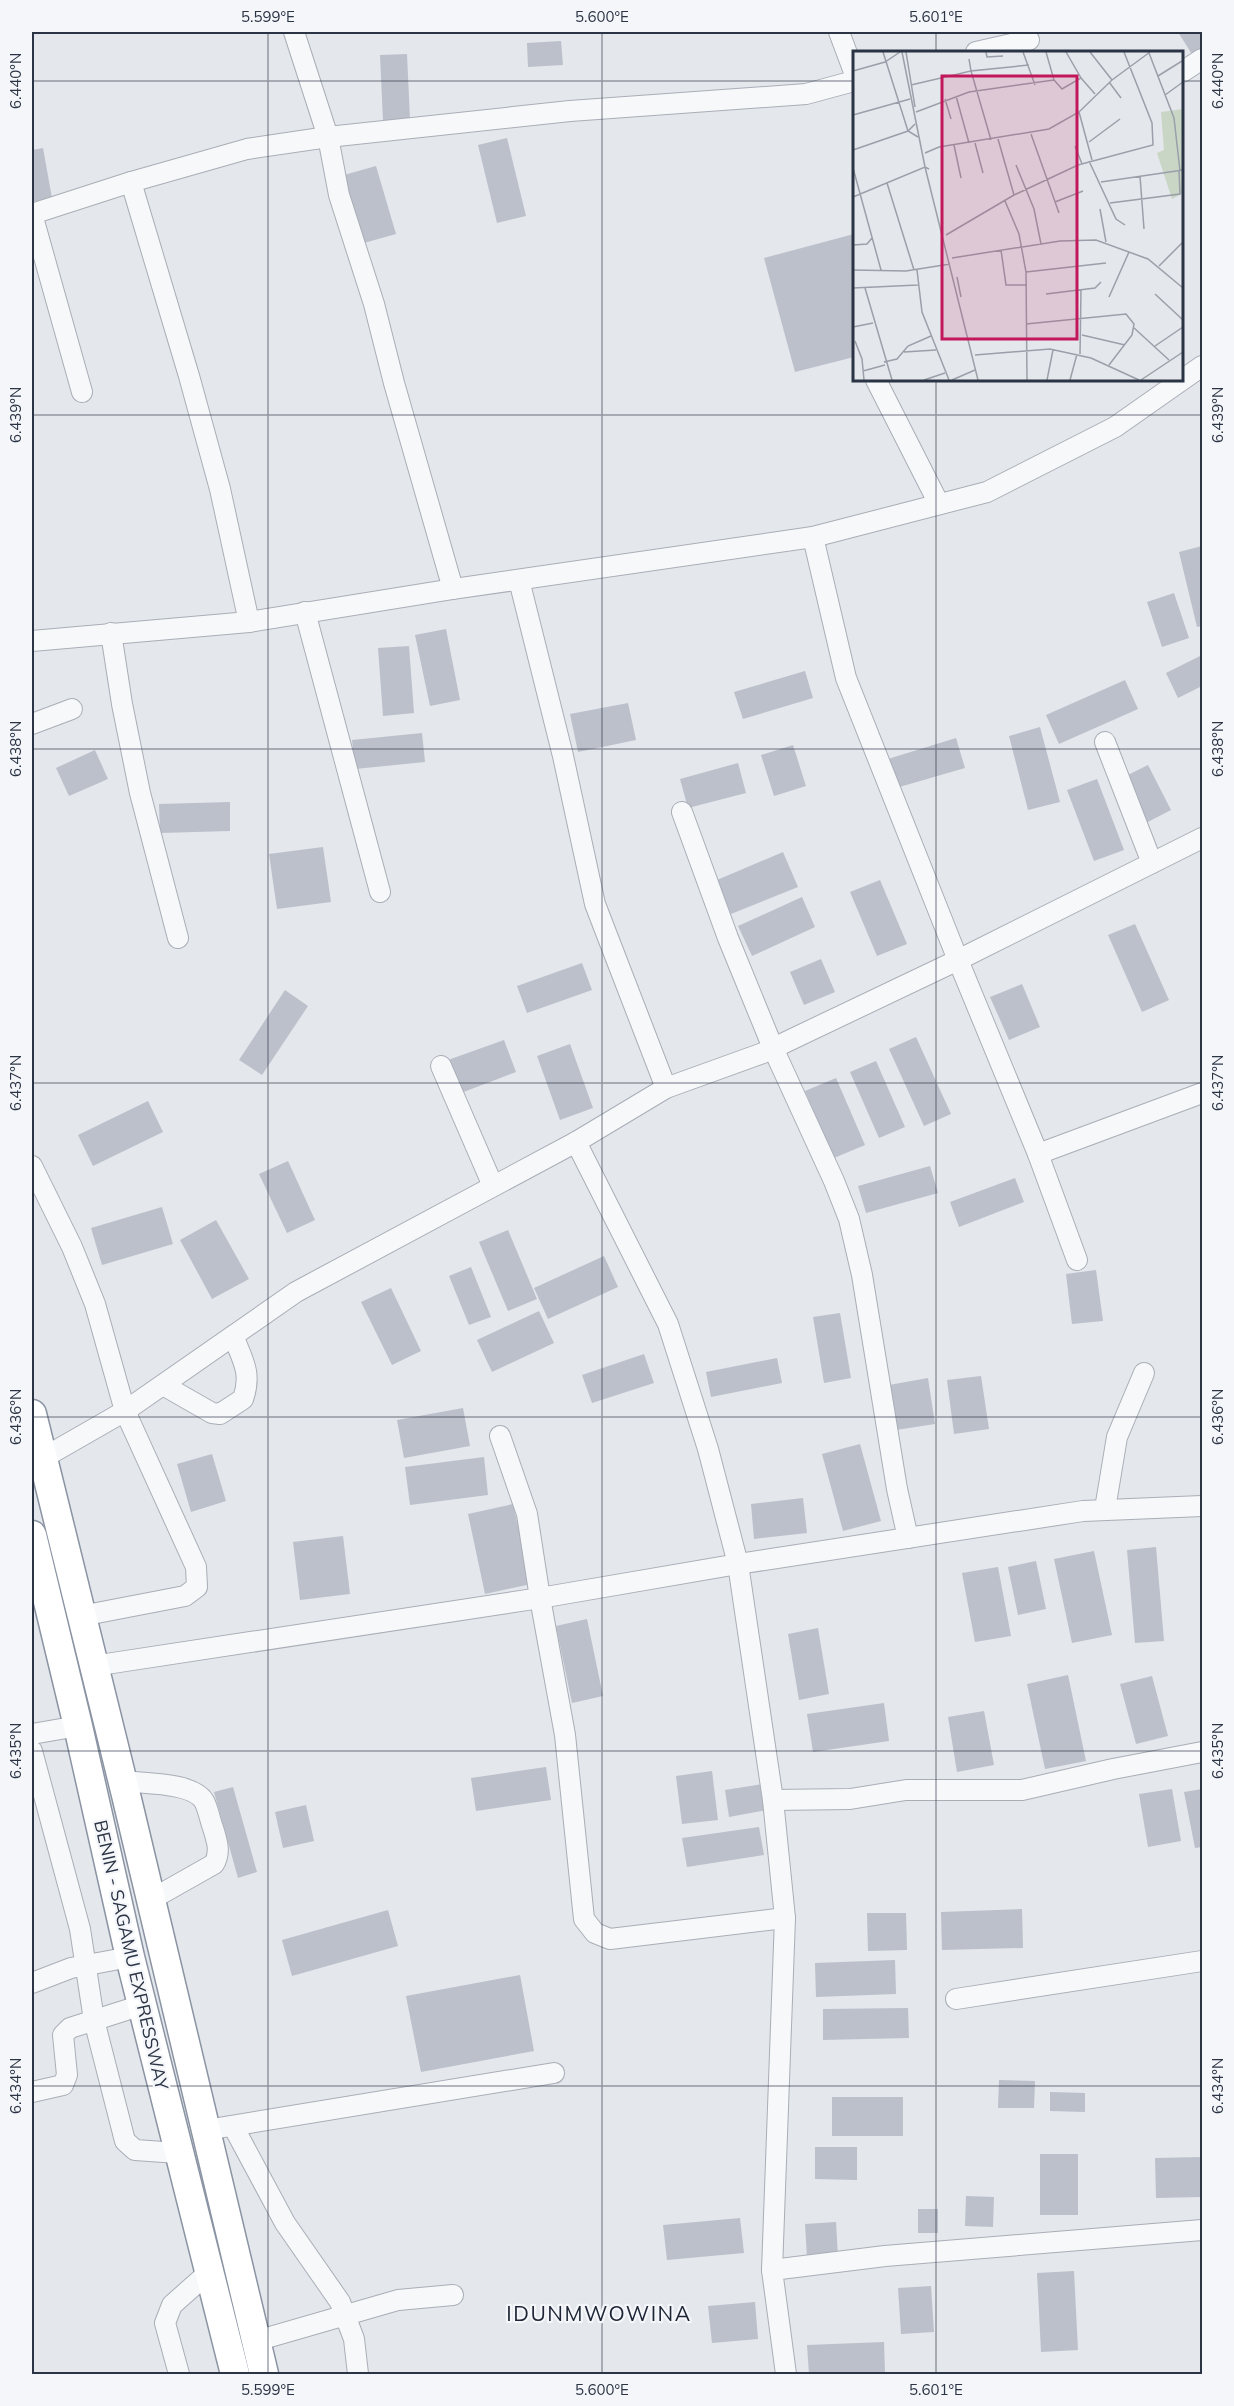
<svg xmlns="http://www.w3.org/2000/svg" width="1234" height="2406" viewBox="0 0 1234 2406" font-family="Mulish,sans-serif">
<rect width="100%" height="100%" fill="#e4e7ec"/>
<g fill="#bbc0ca">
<path d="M1178,32h24v23l-7,4z"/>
<path d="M561,41l2,24 -35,2 -1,-24z"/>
<path d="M407,54l3,66 -27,1 -3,-66z"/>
<path d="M507,138l19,78 -29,7 -19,-78z"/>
<path d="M43,148l9,50 -20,4v-52z"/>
<path d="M376,166l20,68 -32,9 -20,-68z"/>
<path d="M854,234v123l-59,15 -31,-114z"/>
<path d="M1202,546v80l-5,1 -18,-75z"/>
<path d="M1174,593l15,45 -27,9 -15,-45z"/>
<path d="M446,629l14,71 -30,6 -15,-71z"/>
<path d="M409,646l5,67 -31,3 -5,-68z"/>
<path d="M1202,655v31l-24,12 -12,-25z"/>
<path d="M805,671l8,27 -70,21 -9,-27z"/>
<path d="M1125,680l13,29 -79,35 -13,-29z"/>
<path d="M628,703l8,37 -58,12 -8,-38z"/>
<path d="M1040,727l20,75 -32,8 -19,-74z"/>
<path d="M422,733l3,29 -70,7 -3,-29z"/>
<path d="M956,738l9,30 -69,20 -8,-29z"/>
<path d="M793,745l13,41 -32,10 -13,-41z"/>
<path d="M95,750l13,29 -39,17 -13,-28z"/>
<path d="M738,763l8,30 -58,15 -8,-29z"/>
<path d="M1148,765l23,45 -25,13 -24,-45z"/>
<path d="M1097,779l27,71 -30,11 -27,-71z"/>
<path d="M230,802v29l-70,2 -1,-29z"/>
<path d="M323,847l8,55 -54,7 -8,-55z"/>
<path d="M783,852l15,35 -67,27 -14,-34z"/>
<path d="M880,880l27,64 -30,12 -27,-64z"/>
<path d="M802,897l13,30 -63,29 -14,-30z"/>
<path d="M1135,924l34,76 -27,12 -34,-77z"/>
<path d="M821,959l14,33 -31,13 -14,-33z"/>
<path d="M582,963l10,27 -65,23 -10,-27z"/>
<path d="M1022,984l18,43 -31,13 -19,-43z"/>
<path d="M285,990l23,16 -46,69 -23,-15z"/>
<path d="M916,1037l35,77 -27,12 -35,-77z"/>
<path d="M504,1040l12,32 -55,21 -13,-33z"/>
<path d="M570,1044l23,64 -33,12 -23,-64z"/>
<path d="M876,1061l29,66 -26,11 -29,-66z"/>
<path d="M836,1078l29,67 -31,13 -29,-67z"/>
<path d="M148,1101l15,31 -70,34 -15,-31z"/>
<path d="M288,1161l27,59 -28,13 -28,-59z"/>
<path d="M930,1166l8,27 -72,20 -8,-27z"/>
<path d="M1015,1178l9,24 -65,25 -9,-25z"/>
<path d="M162,1207l11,37 -71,21 -11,-37z"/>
<path d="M216,1220l33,59 -37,20 -32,-59z"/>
<path d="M508,1230l29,69 -29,12 -29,-69z"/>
<path d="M604,1256l14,31 -70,32 -14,-31z"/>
<path d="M471,1267l20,50 -22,8 -20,-49z"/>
<path d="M1096,1270l7,51 -31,3 -6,-50z"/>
<path d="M391,1288l30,63 -29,14 -31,-63z"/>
<path d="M539,1311l15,32 -62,29 -15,-32z"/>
<path d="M840,1313l11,65 -27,5 -11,-66z"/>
<path d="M644,1354l10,29 -62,20 -10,-28z"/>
<path d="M777,1358l5,25 -71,14 -5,-25z"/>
<path d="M981,1376l8,53 -35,5 -7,-54z"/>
<path d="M928,1378l7,46 -39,6 -7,-45z"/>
<path d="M463,1408l7,38 -66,12 -7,-38z"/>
<path d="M860,1444l21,77 -38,10 -21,-77z"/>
<path d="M212,1454l14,47 -35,11 -14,-48z"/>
<path d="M484,1457l4,38 -78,10 -5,-38z"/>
<path d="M803,1498l4,35 -53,6 -3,-35z"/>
<path d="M513,1504l18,80 -46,10 -17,-80z"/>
<path d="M343,1536l7,58 -50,6 -7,-58z"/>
<path d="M1156,1547l8,94 -29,2 -8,-93z"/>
<path d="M1094,1551l18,84 -40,8 -18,-84z"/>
<path d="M1036,1561l10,48 -28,6 -10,-48z"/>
<path d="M998,1567l13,69 -36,6 -13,-69z"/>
<path d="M587,1619l16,77 -31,7 -16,-77z"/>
<path d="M818,1628l11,66 -30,6 -11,-66z"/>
<path d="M1068,1675l18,86 -41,8 -18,-85z"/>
<path d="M1152,1676l16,60 -32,8 -16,-60z"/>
<path d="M884,1703l5,38 -76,11 -6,-38z"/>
<path d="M984,1711l10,54 -37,7 -9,-55z"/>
<path d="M546,1767l5,33 -75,11 -5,-33z"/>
<path d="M712,1771l6,49 -36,4 -6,-48z"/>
<path d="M763,1784l4,26 -38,7 -4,-27z"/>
<path d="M233,1787l24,85 -19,6 -24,-86z"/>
<path d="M1172,1789l9,52 -33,6 -9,-53z"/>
<path d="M1202,1789v58l-7,1 -11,-56z"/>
<path d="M306,1805l8,36 -31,7 -8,-36z"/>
<path d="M759,1827l5,28 -77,12 -5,-29z"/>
<path d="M1022,1909l1,39 -81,2 -1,-38z"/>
<path d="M388,1910l10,36 -106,30 -10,-36z"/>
<path d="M867,1913h39l1,37 -39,1z"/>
<path d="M895,1960l1,34 -80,3 -1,-34z"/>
<path d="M520,1975l14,76 -113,21 -15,-76z"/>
<path d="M908,2008l1,30 -86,2v-31z"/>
<path d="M999,2080l36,1 -1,27h-36z"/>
<path d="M1050,2092l35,1v19l-35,-1z"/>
<rect x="832" y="2097" width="71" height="39"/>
<path d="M815,2147h42v33l-42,-1z"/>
<rect x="1040" y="2154" width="38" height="61"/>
<path d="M1202,2157v40l-46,1 -1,-40z"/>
<path d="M966,2196l28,1 -1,30 -28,-1z"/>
<rect x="918" y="2209" width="20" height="24"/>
<path d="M740,2218l4,35 -77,7 -4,-35z"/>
<path d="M836,2222l2,35 -31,1 -2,-34z"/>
<path d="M1074,2271l4,79 -37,2 -4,-79z"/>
<path d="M931,2286l3,46 -33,2 -3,-46z"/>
<path d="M755,2302l3,37 -46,4 -4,-37z"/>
<path d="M884,2342l1,32h-76l-2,-29z"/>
</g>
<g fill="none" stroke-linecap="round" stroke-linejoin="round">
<g stroke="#a9aeb7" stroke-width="22">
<g id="minor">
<path d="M294,32l34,105 11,58 35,109 20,79 59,206"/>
<path d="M839,32l15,40"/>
<path d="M976,52l53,-12"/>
<path d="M1182,72l20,-13"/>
<path d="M131,182l58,194 31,113 29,133"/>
<path d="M32,214l99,-32 116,-33 81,-12 242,-26 236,-17 48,-13"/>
<path d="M32,214l50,178"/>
<path d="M876,380l63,124"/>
<path d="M813,537l33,141 112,282 80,194 39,106"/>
<path d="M519,580l44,176 32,148 71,184"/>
<path d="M305,612l75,280"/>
<path d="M111,633l11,71 18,89 38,145"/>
<path d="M32,641l217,-19 204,-33 360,-52 174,-45 128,-65 87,-61"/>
<path d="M32,724l40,-15"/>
<path d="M1105,742l47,121"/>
<path d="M682,812l46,126 45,110 61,133 15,38 13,56 35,214 11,49"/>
<path d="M441,1066l52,120"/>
<path d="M576,1142l92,182 40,125 30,115 35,236 12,118 -13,352 14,104"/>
<path d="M1038,1154l164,-61"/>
<path d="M32,1166l40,81 23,57 30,107 71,156 1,20 -12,9 -104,20"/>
<path d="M163,1385l49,28 8,1 23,-15c9,-25 0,-39 -10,-63"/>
<path d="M500,1436l27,78 13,84 25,137 19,184 11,14 15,6 175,-21"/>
<path d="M43,1458l82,-47 171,-119 280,-150 90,-54 97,-35 195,-93 244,-122"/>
<path d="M1105,1509l12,-72 27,-64"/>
<path d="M93,1666l447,-68 198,-34 345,-53 119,-5"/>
<path d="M32,1734l46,-8"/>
<path d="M32,1751l48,178 14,91 31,121 10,9 43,3"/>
<path d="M123,1781c21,3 69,1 81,20 4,7 6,19 9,27 4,13 8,24 1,36l-62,35"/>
<path d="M773,1800l77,-1 56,-9h116l91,-21 89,-17"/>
<path d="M32,1983l39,-15 59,-11"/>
<path d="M956,1999l246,-38"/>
<path d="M32,2092l31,-7 4,-10 -4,-40 7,-7 72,-23"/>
<path d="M233,2126l52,97 55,79 14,37 4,35"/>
<path d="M206,2130l348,-57"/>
<path d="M772,2270l113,-14 317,-26"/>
<path d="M256,2341l142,-41 55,-5"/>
<path d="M179,2374l-14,-51 7,-18 36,-32"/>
</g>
</g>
<g stroke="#8b94a3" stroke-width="31">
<g id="highway">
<path d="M32,1414l94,381 138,579"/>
<path d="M32,1535l46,191 52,231 105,417"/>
</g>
</g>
<use href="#minor" stroke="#f7f8fa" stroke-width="20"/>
<use href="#highway" stroke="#fff" stroke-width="28"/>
</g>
<path fill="none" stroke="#2b3445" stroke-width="1.5" stroke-opacity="0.45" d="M268,32v2342M602,32v2342M936,32v20M32,81h822M1182,81h20M936,380v1994M32,415h1170M32,749h1170M32,1083h1170M32,1417h1170M32,1751h1170M32,2086h1170"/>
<g text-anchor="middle" stroke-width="4.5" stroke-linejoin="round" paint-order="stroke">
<g font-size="18" fill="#2b3445" stroke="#f4f6f9">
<text transform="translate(131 1955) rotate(77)" y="6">BENIN - SAGAMU EXPRESSWAY</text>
</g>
<g font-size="21" letter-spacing="1.5" fill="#1d2536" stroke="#f4f6f9">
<text x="599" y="2321">IDUNMWOWINA</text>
</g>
</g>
<g transform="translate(853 51)">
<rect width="330" height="330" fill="#e4e7ec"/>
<path d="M330,58v84l-11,6 -15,-46 7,-3 -3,-38z" fill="#c9d6c5"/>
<path fill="none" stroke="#9a9fa9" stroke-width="1.5" d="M30,1l25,79 10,6M49,1l23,115 53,213M53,1l9,55M133,1l1,5 16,-1M170,1l12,33M193,1l8,28 8,9 19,-11 -15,-26M237,1l22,28M296,2l25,65 6,53M0,20l32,-9 15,-10M305,25l24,-15M228,27l14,16M256,31l12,16M58,34l60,-14 -2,-12M312,44l18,-13M103,45l13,47M92,48l6,20M63,61l53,-20 85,-12M226,61l13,48M0,64l57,-16M178,83l28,79M145,88l16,56M138,89l-20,-69 58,-6M236,91l31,-23M122,92l8,30M101,94l7,33M222,95l7,18M0,99l55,-19 7,-7M72,102l14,-6 110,-18 30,-17 33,-32 38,-28M236,110l27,58 9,6M163,114l18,44 7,35M0,117l28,102M287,125l4,53M248,131l82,-12M34,132l27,87M0,146l72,-30 4,2M152,150l14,33 7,38 1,108M202,151l28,-11M257,152l70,-9 -1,-23M247,158l6,33M93,184l68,-40 64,-30 75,-20 -1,-22 -28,-71M0,194l14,-1 5,-6M148,199l5,35h21M99,207l108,-17 36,-1 52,19 35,29M306,215l24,-24M0,219l53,1 44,-7M64,219l5,42 27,68M173,221l80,-9M104,226l4,20M0,237l65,-3M12,237l27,92M193,243l49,-6 6,-6M302,243l28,26M256,246l20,-45M173,273l100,-10 8,10 -2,11 -23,30M0,276l20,-4M280,276l36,33M229,284l43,10M2,290l7,18 2,21M302,295l28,-19M51,301l32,-2M227,303l1,-64M122,304l75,-6 41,9 48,22M31,311l13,-3 11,-13 23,-10M10,320l22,-6M71,329l21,-7M99,329l23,-10M194,329l6,-30M217,329l7,-26M288,329l42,-28"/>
<path fill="#c2185b" fill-opacity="0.15" stroke="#c2185b" stroke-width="3" d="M89,25h135v263h-135z"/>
<rect width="330" height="330" fill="none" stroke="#2b3445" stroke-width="3"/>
</g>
<rect width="1234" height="2406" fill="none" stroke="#f4f6f9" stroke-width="66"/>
<rect x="33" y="33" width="1168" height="2340" fill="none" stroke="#2b3445" stroke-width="2"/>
<g font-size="15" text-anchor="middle" fill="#2b3445">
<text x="268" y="22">5.599°E</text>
<text x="602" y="22">5.600°E</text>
<text x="936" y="22">5.601°E</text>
<text transform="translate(16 81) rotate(-90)" y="5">6.440°N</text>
<text transform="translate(1218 81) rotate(-90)" y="5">6.440°N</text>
<text transform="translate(16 415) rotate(-90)" y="5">6.439°N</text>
<text transform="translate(1218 415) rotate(-90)" y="5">6.439°N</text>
<text transform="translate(16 749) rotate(-90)" y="5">6.438°N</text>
<text transform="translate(1218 749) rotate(-90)" y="5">6.438°N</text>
<text transform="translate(16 1083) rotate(-90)" y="5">6.437°N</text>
<text transform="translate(1218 1083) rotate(-90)" y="5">6.437°N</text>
<text transform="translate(16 1417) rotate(-90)" y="5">6.436°N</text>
<text transform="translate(1218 1417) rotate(-90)" y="5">6.436°N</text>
<text transform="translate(16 1751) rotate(-90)" y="5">6.435°N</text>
<text transform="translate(1218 1751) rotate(-90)" y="5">6.435°N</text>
<text transform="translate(16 2086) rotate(-90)" y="5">6.434°N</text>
<text transform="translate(1218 2086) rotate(-90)" y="5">6.434°N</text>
<text x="268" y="2395">5.599°E</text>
<text x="602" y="2395">5.600°E</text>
<text x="936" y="2395">5.601°E</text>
</g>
</svg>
